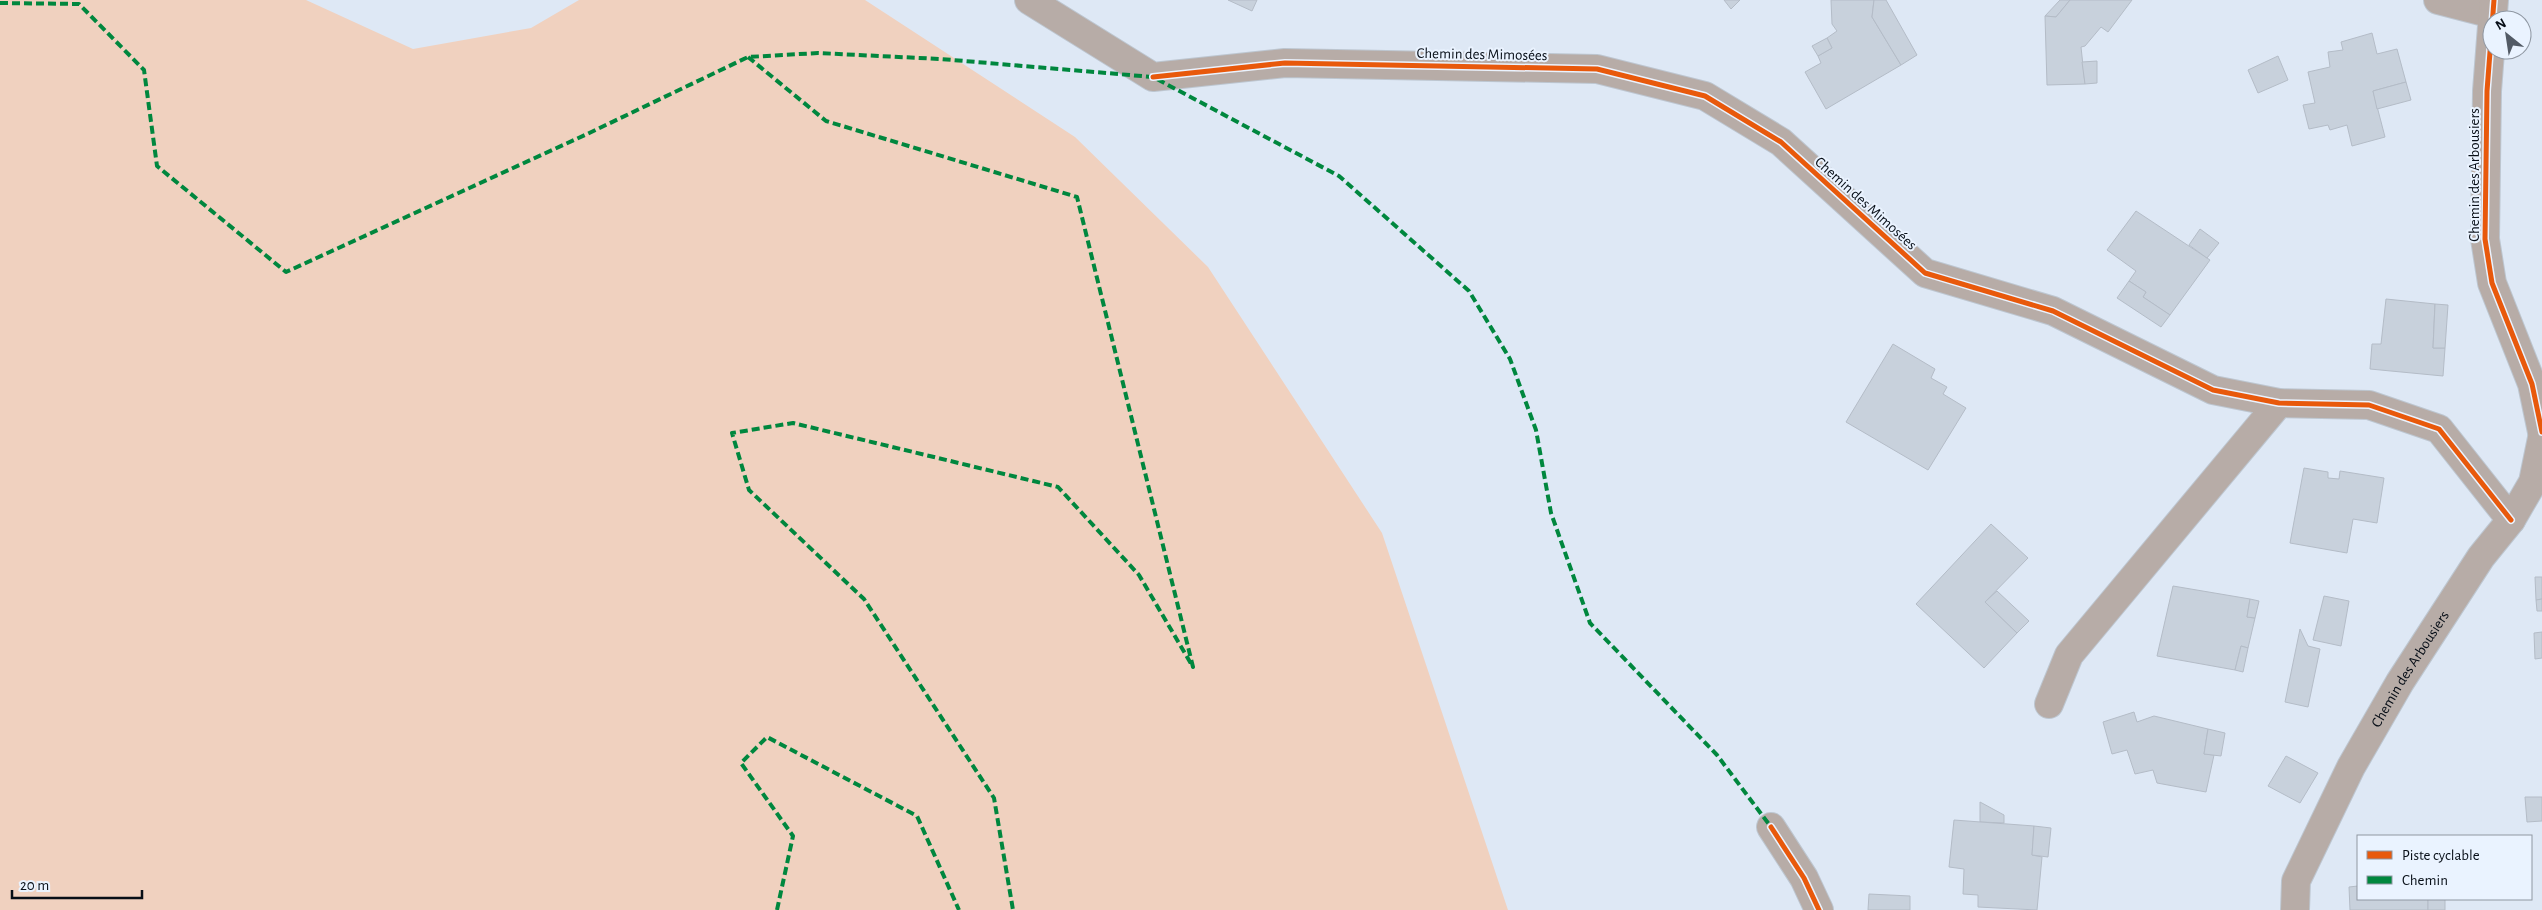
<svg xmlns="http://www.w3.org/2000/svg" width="2542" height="910" viewBox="0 0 2542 910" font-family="'Alegreya Sans',sans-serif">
<rect width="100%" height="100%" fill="#dee8f5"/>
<path fill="#f0d1bf" d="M0,0h306l107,49 118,-21 48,-28h286l210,137 133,130 174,266 126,377h-1508z"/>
<g fill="#c8d1dc" stroke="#b4bcc7">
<path d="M1228,0h29l-5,11z"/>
<path d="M1724,0h16l-9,9z"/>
<path d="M1831,0h43l-2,17 29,48 -75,44 -21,-37 16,-9 -3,-7 14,-8 -5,-10 10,-7 -5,-7z"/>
<path d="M1874,0h12l31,55 -16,10 -29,-48z"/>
<path d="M2060,0h10l-14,17 -11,-1z"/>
<path d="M2070,0h62l-24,32 -7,-5 -16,19 -4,1 4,37 -38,1 -2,-69 11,1z"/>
<path d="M2372,33l5,21 20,-5 9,33 -33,9 12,46 -33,9 -5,-21 -17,5 -2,-5 -19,4 -6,-24 12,-2 -7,-31 22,-5 -2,-15 15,-2 -2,-8z"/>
<path d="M1827,38l5,10 -14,8 -6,-10z"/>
<path d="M2278,56l10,24 -30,13 -10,-23z"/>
<path d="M2097,61v22l-12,1 -3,-22z"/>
<path d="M2406,82l5,18 -34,9 -4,-18z"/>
<path d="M2136,211l74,49 -40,55 -27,-18 3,-5 -17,-11 7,-10 -29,-21z"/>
<path d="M2200,229l19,14 -12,15 -18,-13z"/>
<path d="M2129,281l17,11 -3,5 27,18 -9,12 -44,-29z"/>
<path d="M2386,299l49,5 -2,44h12l-2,28 -73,-7 2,-25h9z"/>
<path d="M2435,304l13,1 -3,43h-12z"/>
<path d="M1893,344l42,25 -4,9 16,9 -4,7 23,14 -38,62 -82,-48z"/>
<path d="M2304,468l24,4v6l11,1 1,-8 44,7 -7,45 -24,-4 -6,34 -57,-10z"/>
<path d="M1991,524l37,34 -43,44 32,31 -33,35 -68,-64z"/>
<path d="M2535,577h7v22l-6,1z"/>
<path d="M2173,586l77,13 -3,18 8,1 -7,30 -7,-2 -6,24 -78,-14z"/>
<path d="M1997,591l32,30 -12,12 -32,-31z"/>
<path d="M2324,596l25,5 -8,45 -28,-6z"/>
<path d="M2250,599l9,2 -4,17 -8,-1z"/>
<path d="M2542,599v12h-5l-1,-11z"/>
<path d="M2300,629l8,17 12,3 -12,58 -23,-5z"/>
<path d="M2542,632v26l-7,1 -1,-26z"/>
<path d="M2241,646l7,2 -5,24 -8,-2z"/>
<path d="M2134,712l3,10 17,-6 54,13 -4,25 10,1 -8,37 -49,-9 -4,-13 -18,4 -8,-24 -15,4 -9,-32z"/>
<path d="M2208,729l17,4 -4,23 -17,-2z"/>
<path d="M2286,756l32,17 -18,30 -32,-17z"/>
<path d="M2525,797h17v24l-15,1z"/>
<path d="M1980,802l24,13v8l-24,-1z"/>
<path d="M1954,820l80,6 -2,29 10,2 -5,53 -59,-3v-12l-15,-1 1,-25 -15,-2z"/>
<path d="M2034,826l17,2 -3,29 -16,-2z"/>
<path d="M2358,886v13h70v11h-78l-1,-23z"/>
<path d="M1869,894l41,2v14h-42z"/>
<rect x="2428" y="899" width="17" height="11"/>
</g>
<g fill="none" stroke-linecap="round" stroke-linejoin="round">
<g stroke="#bdc6d0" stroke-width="30">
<g id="minor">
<path d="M1029,0l124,77 132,-14 312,6 108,27 76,46 144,131 128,38 160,79 66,13 90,2 70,24 72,91"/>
<path d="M2438,0l54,14"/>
<path d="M2494,0l-7,91 -2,148 7,44 40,101 10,48"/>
<path d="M2049,704l20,-49 210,-252"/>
<path d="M1771,827l33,51 15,32"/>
<path id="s1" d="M2295,910l1,-29 55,-114 49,-85 81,-125 30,-37 22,-38 9,-44"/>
</g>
</g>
<use href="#minor" stroke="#b7aca7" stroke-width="28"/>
<g stroke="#00873e" stroke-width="4" stroke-dasharray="8 4" stroke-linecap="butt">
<path d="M0,3l79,1 65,66 13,96 129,106 299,-137 163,-78 70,-4 123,6 212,18 186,99 130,115 41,68 26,71 15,83 39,110 127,132 54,72"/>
<path d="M748,57l78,64 251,76 116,470 -54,-92 -81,-88 -265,-64 -61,10 17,57 115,109 130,199 19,112"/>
<path d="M777,910l16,-74 -52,-73 26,-26 150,79 42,94"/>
</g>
<g stroke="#eaf3ff" stroke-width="8">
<g id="cycleway">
<path d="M2494,0l-7,91 -2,148 7,44 40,101 10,48"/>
<path d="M1153,77l132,-14 312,6 108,27 76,46 144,131 128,38 160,79 66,13 90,2 70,24 72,91"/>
<path d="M1771,827l33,51 15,32"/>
</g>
</g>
<use href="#cycleway" stroke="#e8590c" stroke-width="5"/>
</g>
<g text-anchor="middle" stroke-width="4" stroke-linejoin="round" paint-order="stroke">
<g font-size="15" fill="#070e17" stroke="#eaf3ff">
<text transform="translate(1482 54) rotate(1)" y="5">Chemin des Mimosées</text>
<text transform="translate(2474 175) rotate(-90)" y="5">Chemin des Arbousiers</text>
<text transform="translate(1866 203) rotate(42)" y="5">Chemin des Mimosées</text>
<text dy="5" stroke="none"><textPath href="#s1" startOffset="270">Chemin des Arbousiers</textPath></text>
</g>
</g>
<rect x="2357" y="835" width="175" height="65" fill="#eaf3ff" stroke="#8f97a2"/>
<rect x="2367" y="851" width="25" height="8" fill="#e8590c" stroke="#8f97a2"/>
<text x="2402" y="860" font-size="15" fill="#070e17">Piste cyclable</text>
<rect x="2367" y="876" width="25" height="8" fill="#00873e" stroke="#8f97a2"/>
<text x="2402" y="885" font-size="15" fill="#070e17">Chemin</text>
<g transform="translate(2507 35) rotate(330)"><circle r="24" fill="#eaf3ff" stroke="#8f97a2"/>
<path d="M0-4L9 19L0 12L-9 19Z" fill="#525a65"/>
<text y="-8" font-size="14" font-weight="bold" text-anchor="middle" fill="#070e17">N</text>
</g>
<path d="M12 890v8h130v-8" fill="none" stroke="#070e17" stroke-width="2.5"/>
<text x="20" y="890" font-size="15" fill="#070e17" stroke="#eaf3ff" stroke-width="4" paint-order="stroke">20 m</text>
</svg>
